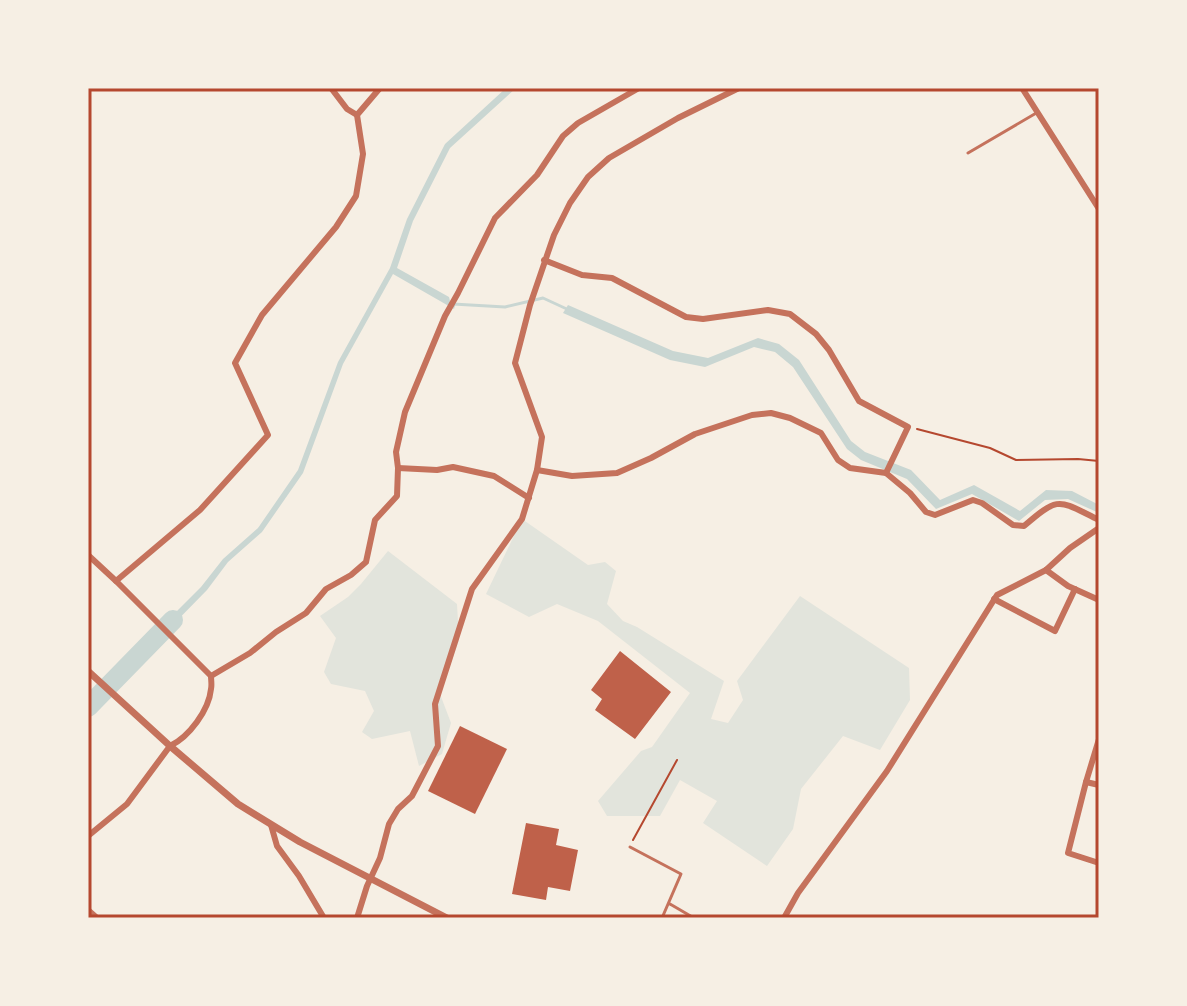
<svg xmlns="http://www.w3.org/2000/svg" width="1187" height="1006" viewBox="0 0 1187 1006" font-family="'Nunito Sans',sans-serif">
<rect width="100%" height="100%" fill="#f6efe4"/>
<g fill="#e2e4dc">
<path d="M522,519l66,46 17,-3 11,9 -9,33 16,17 14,6 87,54 -13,38 17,4 15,-23 -6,-19 63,-85 109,72 1,32 -30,50 -37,-14 -42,53 -8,40 -26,37 -64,-43 14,-22 -37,-21 -20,36h-53l-9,-15 43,-50 11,-4 38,-54 -92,-72 -41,-17 -28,13 -43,-23z"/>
<path d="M388,551l69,53 2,36 -19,54 11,29 -9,31 -23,12 -9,-35 -38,8 -10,-7 12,-21 -9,-20 -34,-7 -7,-12 12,-34 -16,-22 28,-19 13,-13z"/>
</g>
<g fill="#c9d6d2">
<path d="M506,88h10l-66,60 -37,73 -16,47 52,29 1,4 6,2 -2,6 -61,-35 -50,90 -40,109 -41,59 -34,30 -21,28 -51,52 -5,-5 50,-50 22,-28 35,-31 40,-58 40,-108 52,-94 17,-49 38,-75z"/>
<path d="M568,305l105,46 35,7 50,-20 21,6 20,16 52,81 14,11 46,18 29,30 34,-15 46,26 26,-21 26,1 27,14v8l-31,-14 -23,1 -26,21 -47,-27 -36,15 -29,-30 -46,-19 -14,-11 -54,-82 -18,-15 -21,-5 -49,20 -35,-7 -107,-47z"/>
</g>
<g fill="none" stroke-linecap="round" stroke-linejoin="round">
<path stroke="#c9d6d2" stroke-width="3" d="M453,304l52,3 38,-9 26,12"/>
<path stroke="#c9d6d2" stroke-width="20" d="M88,707l85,-87"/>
</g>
<g fill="#bf614a">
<path d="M620,651l51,41 -36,47 -40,-29 7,-11 -11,-9z"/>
<path d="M460,726l47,23 -32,65 -47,-23z"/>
<path d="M526,823l33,6 -3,16 22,5 -8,41 -22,-4 -2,13 -34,-6z"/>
</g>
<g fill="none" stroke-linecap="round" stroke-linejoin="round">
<g stroke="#b5482f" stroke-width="2">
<path d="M917,429l73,19 26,12 62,-1 21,2"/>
<path d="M633,840l44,-80"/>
</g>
<g stroke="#c5725c" stroke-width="3">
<path d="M968,153l70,-41"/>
<path d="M630,847l51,27 -19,44"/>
<path d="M670,904l24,14"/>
</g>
<g stroke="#c5725c" stroke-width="6">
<path d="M331,88l16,21 10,6"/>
<path d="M1022,88l77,121"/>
<path d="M544,260l38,15 30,3 74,39 17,2 65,-9 22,4 26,20 13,16 30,51 49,26 -22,46"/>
<path d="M398,468l39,2 16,-3 41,9 35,22"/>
<path d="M537,470l35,6 45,-3 34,-15 44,-24 57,-19 19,-2 19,5 31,15 17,27 12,8 36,5 24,20 16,19 9,3 38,-15 9,3 31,22 11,1c36,-31 34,-26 75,-6"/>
<path d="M88,555l28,26 84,-71 68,-75 -33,-72 27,-48 74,-88 20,-31 7,-42 -6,-39 23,-27"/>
<path d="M1046,570l22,16 31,14"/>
<path d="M994,599l61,32 20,-42"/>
<path d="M211,676l39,-23 26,-21 30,-19 20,-24 25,-14 15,-13 9,-42 22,-24 1,-28 -2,-16 9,-40 40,-96 13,-23 37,-75 42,-43 26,-39 15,-13 61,-35"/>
<path d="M1099,739l-13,43 -18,71 31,10"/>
<path d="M1086,782l13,3"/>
<path d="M271,825l6,21 22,30 25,42"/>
<path d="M88,836l39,-32 43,-58c19,-9 39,-36 41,-57 1,-4 0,-9 0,-13l-95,-95"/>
<path d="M88,910l9,8"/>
<path d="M357,918l10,-32 13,-28 9,-34 9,-15 14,-13 26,-50 -3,-42 37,-115 50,-70 15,-49 5,-33 -27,-74 15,-58 24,-70 16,-32 18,-26 21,-19 69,-40 61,-30"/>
<path d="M784,918l14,-25 89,-122 110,-176 49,-25 24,-22 29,-20"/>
</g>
<path stroke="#c5725c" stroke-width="7" d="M88,671l82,75 68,58 62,38 147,76"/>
</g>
<rect width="1187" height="1006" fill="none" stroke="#f6efe4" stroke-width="180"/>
<rect x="90" y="90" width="1007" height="826" fill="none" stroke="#b5482f" stroke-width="3"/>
</svg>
